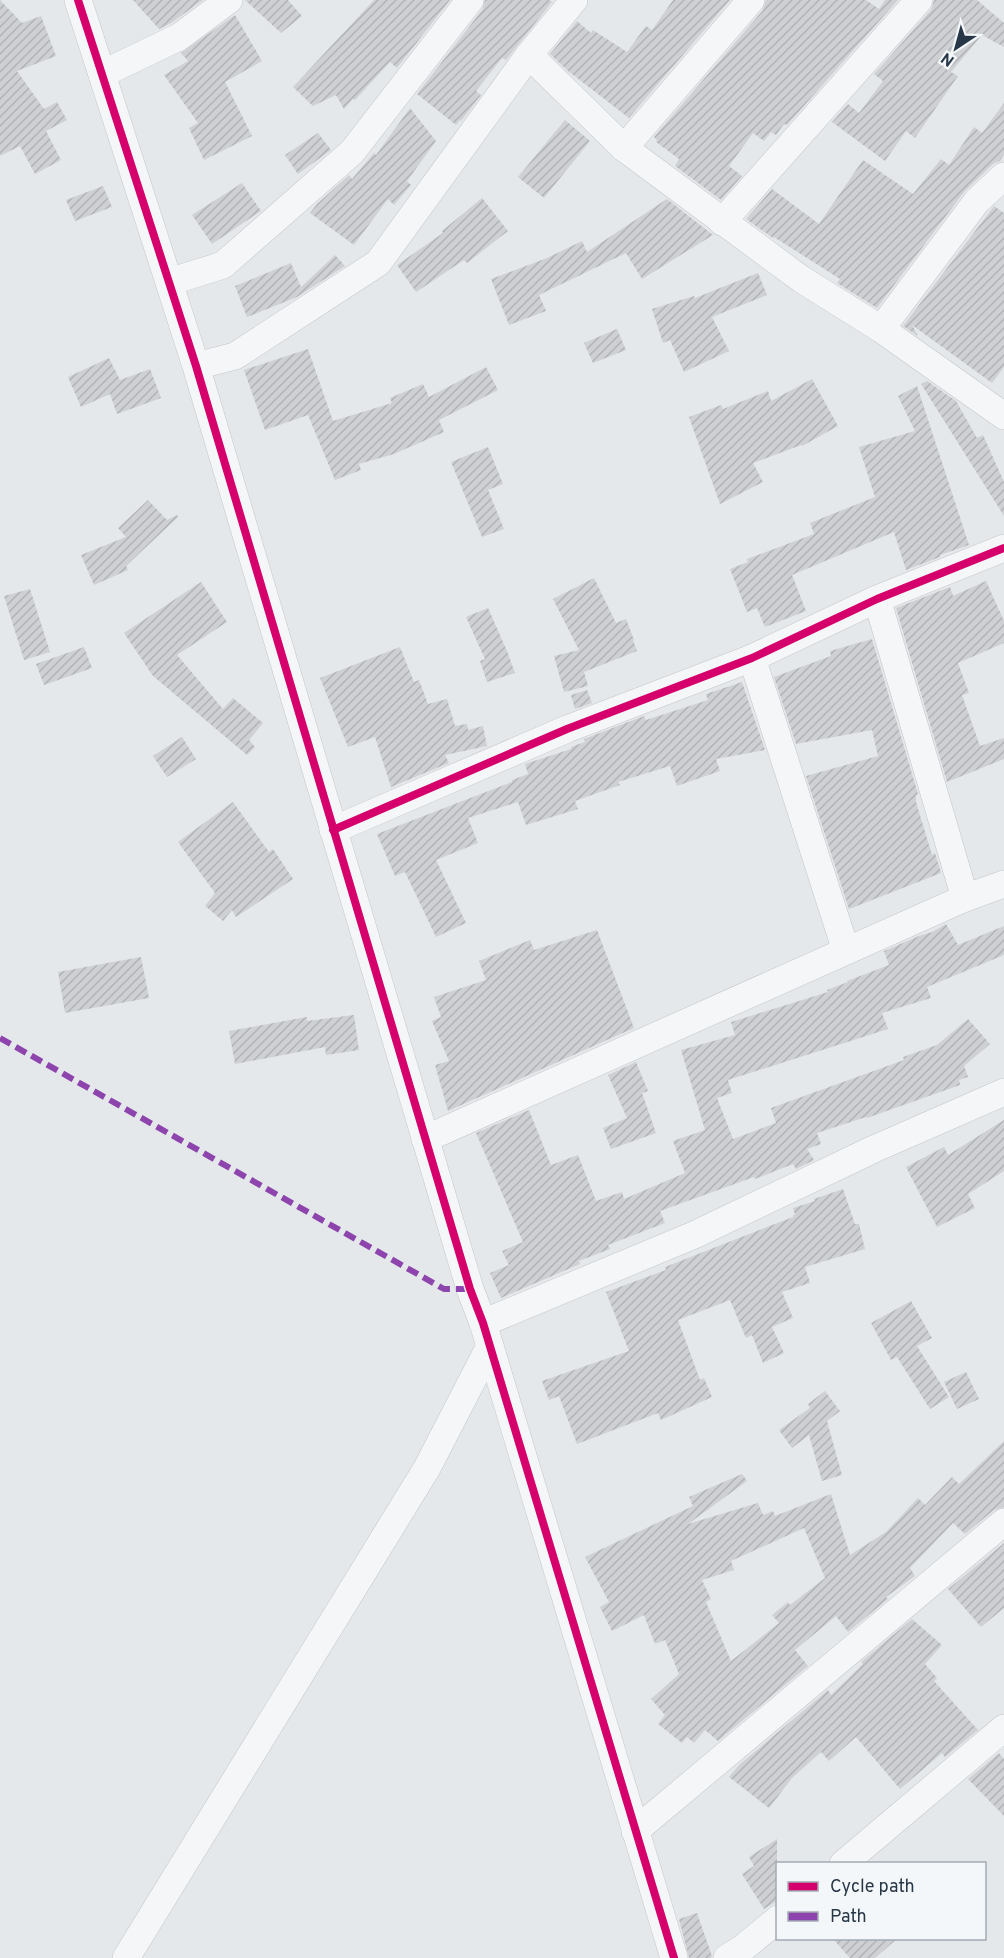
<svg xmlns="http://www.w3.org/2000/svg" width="1004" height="1958" viewBox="0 0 1004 1958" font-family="Overpass,sans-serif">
<defs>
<pattern id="building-hatch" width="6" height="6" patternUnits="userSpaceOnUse" patternTransform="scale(1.5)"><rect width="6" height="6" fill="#ced0d3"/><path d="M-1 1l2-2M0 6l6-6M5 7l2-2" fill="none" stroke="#b1b3b6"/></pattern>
</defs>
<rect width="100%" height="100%" fill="#e5e8eb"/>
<g fill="url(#building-hatch)" fill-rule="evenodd">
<path d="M0,0l22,23 19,-7 15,40 -39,15 27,38 13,-7 10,18 -21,11 15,29 -26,14 -15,-28 -20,10z"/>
<path d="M133,0h70l-32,23 -12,6z"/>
<path d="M245,0h43l14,16 -21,17z"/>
<path d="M374,0h76l-53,68 -7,-6 -35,38 -2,-1 -9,10 -8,-14 -23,11 -20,-19z"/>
<path d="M485,0h64l3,2 -46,58 -4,-2 -26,33 5,4 -20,26 -1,-1 -4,5 -39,-31 65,-84z"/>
<path d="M673,0h57l-101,118 -61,-47 -18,-17 27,-33 14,12 2,-3 34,22 19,-26 6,4z"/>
<path d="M766,0h100l13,9 6,-9h13l-111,125 -3,-1 -8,11 -5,-3 -7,9 -11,-8 -24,33 13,10 -21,24 -46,-34 4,-7 -23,-17 1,-2 -3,-3 109,-127z"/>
<path d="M934,0h43l27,23v24l-22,-12 -31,37 7,4 -43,62 -9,-7 -21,30 -53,-39 16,-18 11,9 24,-32 -9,-7 57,-64z"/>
<path d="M235,15l27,46 -37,21 27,54 -48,24 -15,-32 9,-5 -34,-48 24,-14 -7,-8z"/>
<path d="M1004,103v52l-4,6 -7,3 -29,28 -87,116 -40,-25 3,-4 -66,-42 -1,1 -27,-19 26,-30 47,35 44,-64 50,34 28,-35 8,6 25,-38 8,6z"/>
<path d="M410,108l26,33 -29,40 4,4 -17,20 -6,-6 -34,46 -44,-32 7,-9 32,-29 3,4 22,-26 2,2z"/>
<path d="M565,120l25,21 -46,57 -26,-21z"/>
<path d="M318,133l13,17 -33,24 -13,-19z"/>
<path d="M242,183l19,28 -49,33 -20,-29z"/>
<path d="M103,186l9,21 -37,14 -9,-21z"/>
<path d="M482,198l26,33 -41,32 -3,-3 -48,32 -19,-27 46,-32 -1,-2z"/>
<path d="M667,199l46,36 -71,44 -16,-26 -87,42 7,16 -37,14 -18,-46 56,-21 35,-17 5,11z"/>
<path d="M994,206l10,7v154l-12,16 -80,-58 6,11 -15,-10z"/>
<path d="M335,255l10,11 -48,31 -50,20 -12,-31 56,-23 10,24z"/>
<path d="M758,273l9,22 -55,22 17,34 -45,21 -14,-32 -7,3 -11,-34 42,-13 1,2z"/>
<path d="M617,329l9,21 -33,13 -9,-20z"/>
<path d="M308,349l25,72 59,-18 -2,-5 33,-14 6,13 57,-30 12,23 -59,30 5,12 -50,22 -35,10 2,6 -26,10 -27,-65 -43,15 -21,-60z"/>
<path d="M109,358l11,22 30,-11 11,29 -44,16 -7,-20 -29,13 -13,-30z"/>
<path d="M812,379l26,47 -36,20 -1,-1 -48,18 10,19 -43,22 -31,-87 32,-12 2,4 45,-18 3,10z"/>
<path d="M927,381l29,20 21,37 6,-3 21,47v34l-83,-132z"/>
<path d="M917,386l52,159 -29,10v2l-34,13 -12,-38 -102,43 14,36 -41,16 -8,-19 -10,4 -17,-43 18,-7 -1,-3 67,-25 -4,-11 65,-26 -16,-50 56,-16 -17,-35z"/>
<path d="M488,447l15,37 -15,6 16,39 -22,8 -31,-75z"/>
<path d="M148,500l19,20 10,-5 1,2 -52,49 2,4 -34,15 -13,-30 45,-18 -8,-9z"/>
<path d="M594,578l22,45 10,-4 8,21h-1l4,11 -53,21 4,14 -24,6 -10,-36 25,-6 -26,-51z"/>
<path d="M986,581l18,40v22l-46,20 11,30 -7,2 18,51 24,-8v21l-57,23 -51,-174 54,-21 3,9z"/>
<path d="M201,582l26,40 -50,33 46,54 10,-11 30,25 -14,17 6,7 -8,8 -94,-79 -29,-43z"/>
<path d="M30,589l20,63 -26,8 -20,-64z"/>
<path d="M488,608l19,43 8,22 -28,9 -7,-21 5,-2 -19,-42z"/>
<path d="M872,639l46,155 -2,1v7l16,53 3,-2 6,20 -92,36 -43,-133 72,-20 -6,-26 -76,14 -22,-67 57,-21 -1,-5z"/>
<path d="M84,647l8,21 -48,17 -8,-21z"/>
<path d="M400,647l14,35 5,-2 9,24 19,-5 8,27 12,-2 1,6 15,-4 4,20 -42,9 4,8 -58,24 -16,-50 -27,10 -28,-69z"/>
<path d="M742,682l23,68 -49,9 4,12 -43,15 -7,-20 -52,16 2,3 -45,16 3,8 -52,16 -8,-23 -50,16 10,25 -42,17 30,63 -30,14 -31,-65 -10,4 -18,-42 135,-52v-2l16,-6 -3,-10 46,-15v-2l14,-5 -1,-3 60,-23 2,4 62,-20 -2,-6z"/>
<path d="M587,690l5,13 -17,6 -4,-14z"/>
<path d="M182,737l14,22 -29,18 -14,-21z"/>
<path d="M233,802l36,50 4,-3 20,30 -57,38 -4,-7 -9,11 -18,-15 10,-13 -37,-51z"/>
<path d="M946,924l12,21 46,-19v29l-77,32 4,11 -49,15 6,16 -160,51 4,13 -15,5 16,41 43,-16 -5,-15 133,-48 -1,-3 34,-12 31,-26 22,25 -26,22 4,11 -9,3 1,5 -93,33 -1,-1 -49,16 4,11 -14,5 7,11 -18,9 -3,-5 -38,15 -1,-2 -94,34 5,12 -57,22 2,4 -31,12 1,3 -79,34 -11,-25 19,-8 -7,-14 21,-9 -47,-109 53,-23 22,55 27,-10 18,46 26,-9 2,7 61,-26 -12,-32 32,-11 -24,-80 54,-15 -4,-13 97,-30 -1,-2 21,-8 -1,-1 42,-16 -5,-14 35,-15 13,-4z"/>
<path d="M597,930l37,98 -186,83 -13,-46 14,-4 -17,-40 9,-4 -7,-20 52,-17 -7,-19 51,-21 4,10z"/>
<path d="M141,957l8,41 -84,15 -7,-41z"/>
<path d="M354,1015l5,35 -33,5 -1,-8 -90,17 -6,-33 78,-14v4z"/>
<path d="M636,1062l12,29 -6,2 14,40 -45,16 -8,-21 24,-10 -19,-43z"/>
<path d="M1004,1120v51l-36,23 7,14 -38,19 -31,-60 38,-20 4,8z"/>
<path d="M843,1189l12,35h4l6,25 -60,18 5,16 -28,9 11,26 -21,9 12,26 -21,10 -11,-28 -6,3 -16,-38 -52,20 22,60 4,-2 8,19 -51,23 -3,-7 -81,31 -18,-48 -10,4 -7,-19 87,-30 -23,-59 60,-22 -1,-3 128,-50v-2h2l-2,-7 22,-7 -1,-2z"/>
<path d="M911,1301l21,37 -15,8 32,51 -19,12 -33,-52 -6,3 -20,-37z"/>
<path d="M966,1372l13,27 -22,10 -13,-27z"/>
<path d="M825,1391l15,20 -13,10 15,54 -20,6 -13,-46 -17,13 -13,-18 31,-22 -2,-4z"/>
<path d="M1004,1441v66l-10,3 -29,24 -12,-11 -43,45 5,8 -29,21 2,2 -40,33 -12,-16 -41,34 13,16 -90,75 -13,-11 -11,13 -7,-6 -5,6 -24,-19 7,-9 -14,-16 28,-25 -14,-34 -10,4 -11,-29 -32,16 -12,-24 9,-5 -24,-45 108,-51 -4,-9 53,-23 5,7 -59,43 70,-21 5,12 10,-4 2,5 56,-22 19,61 36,-23 32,-34 7,7 27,-28 7,7zM804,1528l21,50 -35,27 -2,-3 -16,13 7,8 -48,38 -25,-59 5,-3 -9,-19 32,-10 -3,-9z"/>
<path d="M1004,1543v65l-23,19 -33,-38z"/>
<path d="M912,1619l30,26 -17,19 12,14 -3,3 44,49 -33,27 -3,-4 -42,36 -44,-52 -27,24 -8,-9 -29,26 -23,30 -40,-31 10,-12 89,-75 3,5 32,-31 -2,-2z"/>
<path d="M999,1753l5,6v57l-36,-37z"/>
<path d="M777,1839v62l-13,8 -22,-35 12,-8 -5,-9z"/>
<path d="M697,1913l15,43 -1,2h-22l-10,-39z"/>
<path d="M832,1938h66l-23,20h-25z"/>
</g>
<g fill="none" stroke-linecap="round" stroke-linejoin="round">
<g stroke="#c3c6c9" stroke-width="28">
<g id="minor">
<path d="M78,0l118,366 274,923 13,34 191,635"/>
<path d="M529,55l95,93 177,131 80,50 123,87"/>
<path d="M102,74l77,-37 50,-37"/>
<path d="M624,148l127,-148"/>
<path d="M722,222l197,-222"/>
<path d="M169,282l54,-17 129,-113 118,-152"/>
<path d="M881,329l96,-128 27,-25"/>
<path d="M196,366l39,-10 143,-93 151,-208 45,-55"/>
<path d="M877,599l88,299"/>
<path d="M752,658l94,293"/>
<path d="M333,830l234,-101 185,-71 125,-59 127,-51"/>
<path d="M425,1139l540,-241 39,-14"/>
<path d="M483,1323l211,-88 180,-86 130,-57"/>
<path d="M635,1831l369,-309"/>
<path d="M843,1864l161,-136"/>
<path d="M126,1958l301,-490 63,-122"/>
<path d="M727,1958l16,-10 35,-29"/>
</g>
</g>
<use href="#minor" stroke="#f5f6f7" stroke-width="27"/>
<path stroke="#8e44ad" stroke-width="6" stroke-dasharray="12 6" stroke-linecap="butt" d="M0,1038l444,251h26"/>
<g stroke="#f3f7f9" stroke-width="11">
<g id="cycleway">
<path d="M78,0l118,366 274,923 13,34 191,635"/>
<path d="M333,830l234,-101 185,-71 125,-59 127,-51"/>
</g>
</g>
<use href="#cycleway" stroke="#d6006c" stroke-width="8"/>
</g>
<rect x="776" y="1862" width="210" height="78" fill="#f3f7f9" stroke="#a2aab2" stroke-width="1.5"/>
<rect x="788" y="1882" width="30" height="9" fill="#d6006c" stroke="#a2aab2" stroke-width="1.5"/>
<text x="830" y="1892" font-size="18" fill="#283747">Cycle path</text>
<rect x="788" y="1912" width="30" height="9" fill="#8e44ad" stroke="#a2aab2" stroke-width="1.5"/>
<text x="830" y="1922" font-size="18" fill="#283747">Path</text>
<g transform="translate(956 48) rotate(216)" stroke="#f3f7f9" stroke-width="4.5" paint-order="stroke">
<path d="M0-4.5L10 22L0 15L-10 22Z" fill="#283747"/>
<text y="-9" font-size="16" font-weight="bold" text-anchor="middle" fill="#283747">N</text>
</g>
</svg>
